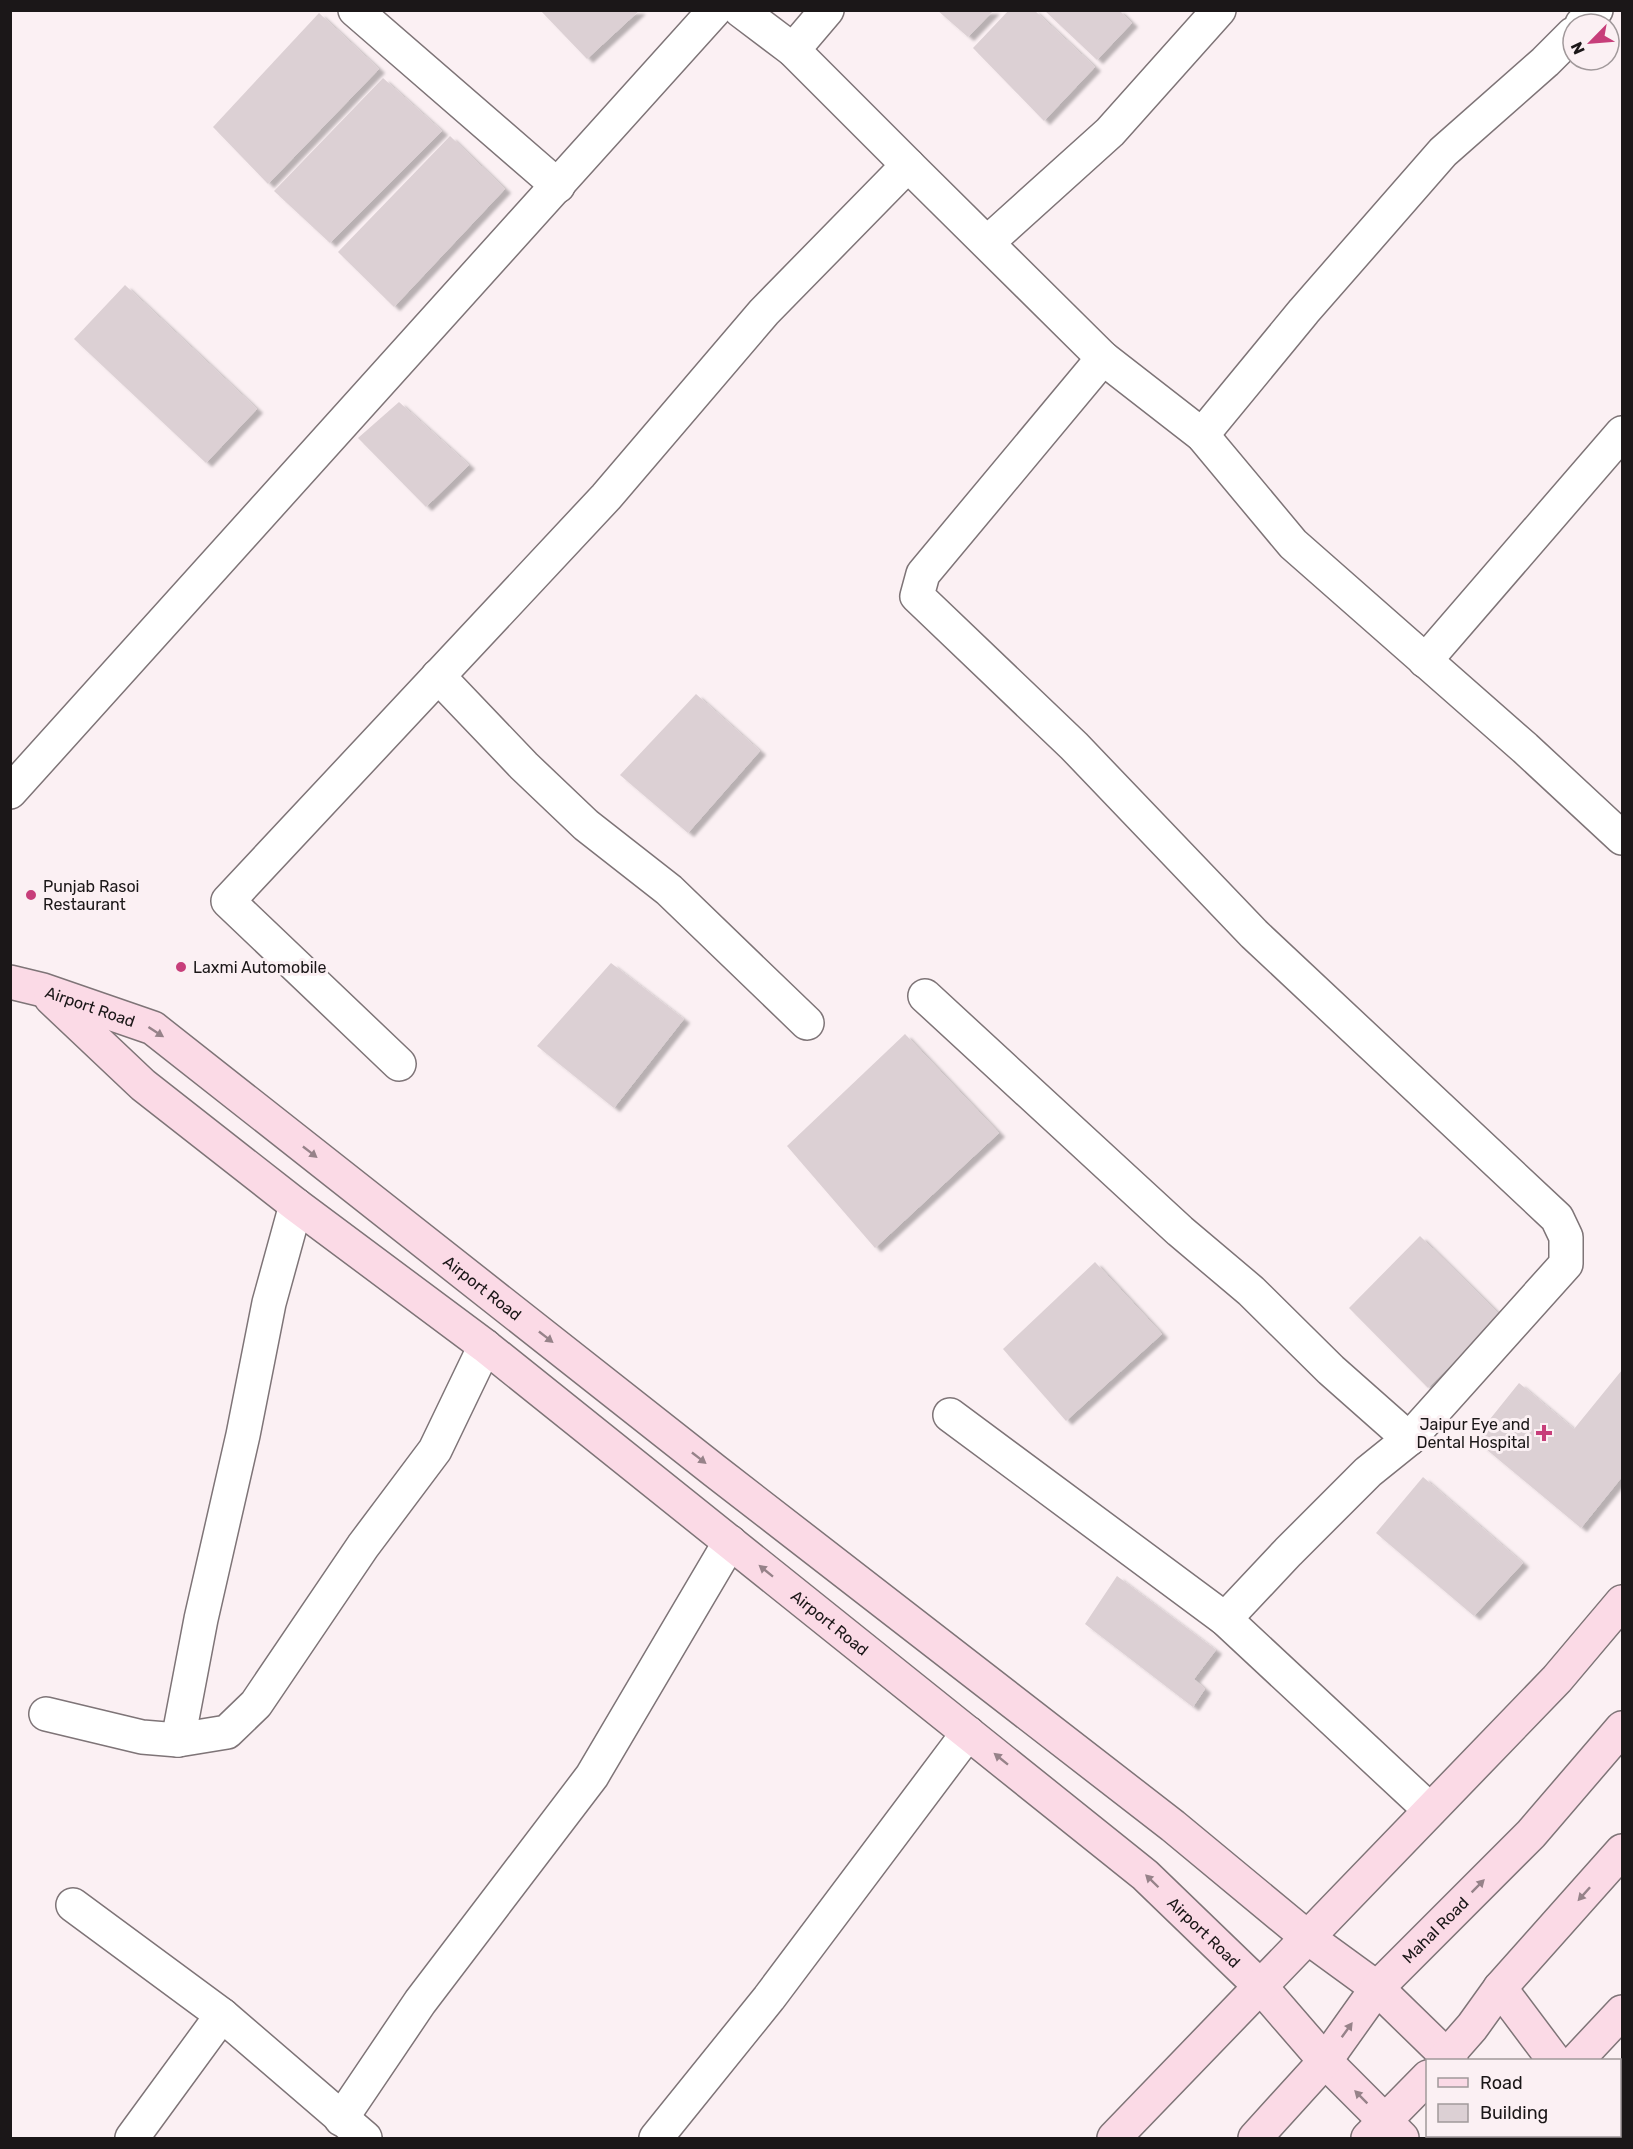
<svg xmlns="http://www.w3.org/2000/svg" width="1633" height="2149" viewBox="0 0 1633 2149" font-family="Rubik,sans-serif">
<defs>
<filter id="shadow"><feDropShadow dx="6" dy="4" stdDeviation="1.5" flood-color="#0004"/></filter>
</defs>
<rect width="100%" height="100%" fill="#fbf0f3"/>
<g fill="#dcd0d4" filter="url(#shadow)">
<path d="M540,10h100l-53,49z"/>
<path d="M937,10h57l-26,27z"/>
<path d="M1009,10h25l61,57 -51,54 -71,-73z"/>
<path d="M1044,10h75l13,13 -35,37z"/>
<path d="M319,13l60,56 -111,115 -55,-57z"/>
<path d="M383,78l59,53 -112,112 -56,-52z"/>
<path d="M450,136l55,53 -111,118 -56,-55z"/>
<path d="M125,285l132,124 -51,54 -132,-124z"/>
<path d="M399,402l70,63 -43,42 -68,-69z"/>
<path d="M696,694l64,57 -72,82 -68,-58z"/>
<path d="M611,963l73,56 -70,89 -77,-62z"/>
<path d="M905,1034l94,99 -124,115 -88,-102z"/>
<path d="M1420,1236l80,79 -72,73 -79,-80z"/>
<path d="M1095,1262l67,72 -96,87 -63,-72z"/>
<path d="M1622,1370v107l-41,51 -107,-89 45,-56 55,46z"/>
<path d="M1423,1477l100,86 -49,53 -98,-83z"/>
<path d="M1117,1576l99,74 -22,29 11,10 -12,18 -108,-83z"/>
</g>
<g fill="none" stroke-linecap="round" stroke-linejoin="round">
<g stroke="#7e7477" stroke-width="36">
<g id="street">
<path d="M355,10l203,176"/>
<path d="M740,10l53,40 115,115"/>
<path d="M1582,24l14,-14"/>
<path d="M793,50l34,-40"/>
<path d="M988,242l122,-110 109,-122"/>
<path d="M1103,358l-180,216 -6,22 157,150 180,188 303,284 9,19v27l-157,175 -41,33 -80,80 -63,67"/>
<path d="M1202,435l102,-124 139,-159 102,-90 28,-28"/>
<path d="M1425,661l197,-228"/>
<path d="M438,676l86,90 62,59 83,65 138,133"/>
<path d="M10,792l705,-782"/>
<path d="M925,996l255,235 71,60 80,79 78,69"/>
<path d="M399,1064l-171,-163 378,-404 158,-185 144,-147 195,193 99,77 91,109 232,204 97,90"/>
<path d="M950,1415l275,204 205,191"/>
<path d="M46,1714l96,23 36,3 49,-8 29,-28 107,-158 72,-96 50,-104"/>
<path d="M178,1740l23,-121 42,-184 26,-132 27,-98"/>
<path d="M73,1905l149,110 143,123"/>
<path d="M341,2119l79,-117 172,-226 138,-234"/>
<path d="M132,2138l90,-123"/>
<path d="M656,2138l113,-140 199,-265"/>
</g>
</g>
<g stroke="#7e7477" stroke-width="36">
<g id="secondary">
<path id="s1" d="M10,982l33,8 110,38 562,443 458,355 134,111 70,51 74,72"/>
<path id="s2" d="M51,998l92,87 153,120 189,141 660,529 116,112 64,74 77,77"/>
<path d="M1500,1988l54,72"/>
<path d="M1443,2060l29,-33 28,-39 122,-137"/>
<path d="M1577,2060l45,-48"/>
<path d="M1618,2136l3,2"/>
<path d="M1114,2138l443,-459 65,-77"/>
<path id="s3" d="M1255,2138l70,-77 52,-73 154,-154 91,-106"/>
<path d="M1368,2138l60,-61"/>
<path d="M1500,2138l3,-2"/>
</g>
</g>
<use href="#street" stroke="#fff" stroke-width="33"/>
<use href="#secondary" stroke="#fbdae6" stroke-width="33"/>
</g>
<defs><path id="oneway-solid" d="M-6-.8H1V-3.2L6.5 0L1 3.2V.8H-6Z" transform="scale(1.5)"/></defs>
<g fill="#968289">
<use href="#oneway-solid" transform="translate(156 1032) rotate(33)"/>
<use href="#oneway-solid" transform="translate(310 1152) rotate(38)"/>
<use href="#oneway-solid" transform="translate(546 1337) rotate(38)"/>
<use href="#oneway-solid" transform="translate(699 1458) rotate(38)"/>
<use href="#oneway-solid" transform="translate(766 1571) rotate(-141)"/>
<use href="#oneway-solid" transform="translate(1001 1759) rotate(-141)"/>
<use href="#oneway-solid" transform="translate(1152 1881) rotate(-136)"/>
<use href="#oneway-solid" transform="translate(1478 1886) rotate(-45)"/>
<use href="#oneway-solid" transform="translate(1584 1894) rotate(132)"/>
<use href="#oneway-solid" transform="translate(1347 2030) rotate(-54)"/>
<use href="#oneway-solid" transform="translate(1361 2097) rotate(-135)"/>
</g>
<g fill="#c73e7a" stroke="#fbf0f3" stroke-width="2">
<circle cx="31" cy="895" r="6"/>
<circle cx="181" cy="967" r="6"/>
<path d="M1541 1424h6v6h6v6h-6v6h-6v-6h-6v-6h6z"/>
</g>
<g text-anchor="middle" stroke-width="6" stroke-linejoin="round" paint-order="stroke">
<g font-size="16" fill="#1b1718" stroke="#fbf0f3" text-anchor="start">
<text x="43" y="892">Punjab Rasoi<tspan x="43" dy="18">Restaurant</tspan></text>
<text x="193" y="973">Laxmi Automobile</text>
<text x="1530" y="1430" text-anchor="end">Jaipur Eye and<tspan x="1530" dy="18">Dental Hospital</tspan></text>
</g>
<g font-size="16" fill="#1b1718" stroke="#fbf0f3">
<text dy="6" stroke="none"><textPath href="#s1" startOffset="84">Airport Road</textPath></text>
<text dy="6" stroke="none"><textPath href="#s1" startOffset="570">Airport Road</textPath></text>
<text dy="6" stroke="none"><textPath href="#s2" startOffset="999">Airport Road</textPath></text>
<text dy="6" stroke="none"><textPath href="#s3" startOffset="276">Mahal Road</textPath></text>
<text dy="6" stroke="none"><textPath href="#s2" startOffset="1485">Airport Road</textPath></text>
</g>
</g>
<rect width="1633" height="2149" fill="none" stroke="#1b1718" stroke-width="24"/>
<rect x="1426" y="2059" width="195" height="78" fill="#fbf0f3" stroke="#a1999b" stroke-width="1.5"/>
<rect x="1438" y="2078" width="30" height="9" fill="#fbdae6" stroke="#a1999b" stroke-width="1.5"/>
<text x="1480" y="2089" font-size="18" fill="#1b1718">Road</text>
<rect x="1438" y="2104" width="30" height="18" fill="#dcd0d4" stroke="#a1999b" stroke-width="1.5"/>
<text x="1480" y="2119" font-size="18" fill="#1b1718">Building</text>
<g transform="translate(1591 42) rotate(245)"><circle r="28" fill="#fbf0f3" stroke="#a1999b" stroke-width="1.5"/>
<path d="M0-4.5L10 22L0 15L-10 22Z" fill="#c73e7a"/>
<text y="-9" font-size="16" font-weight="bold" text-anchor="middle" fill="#1b1718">N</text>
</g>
</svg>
